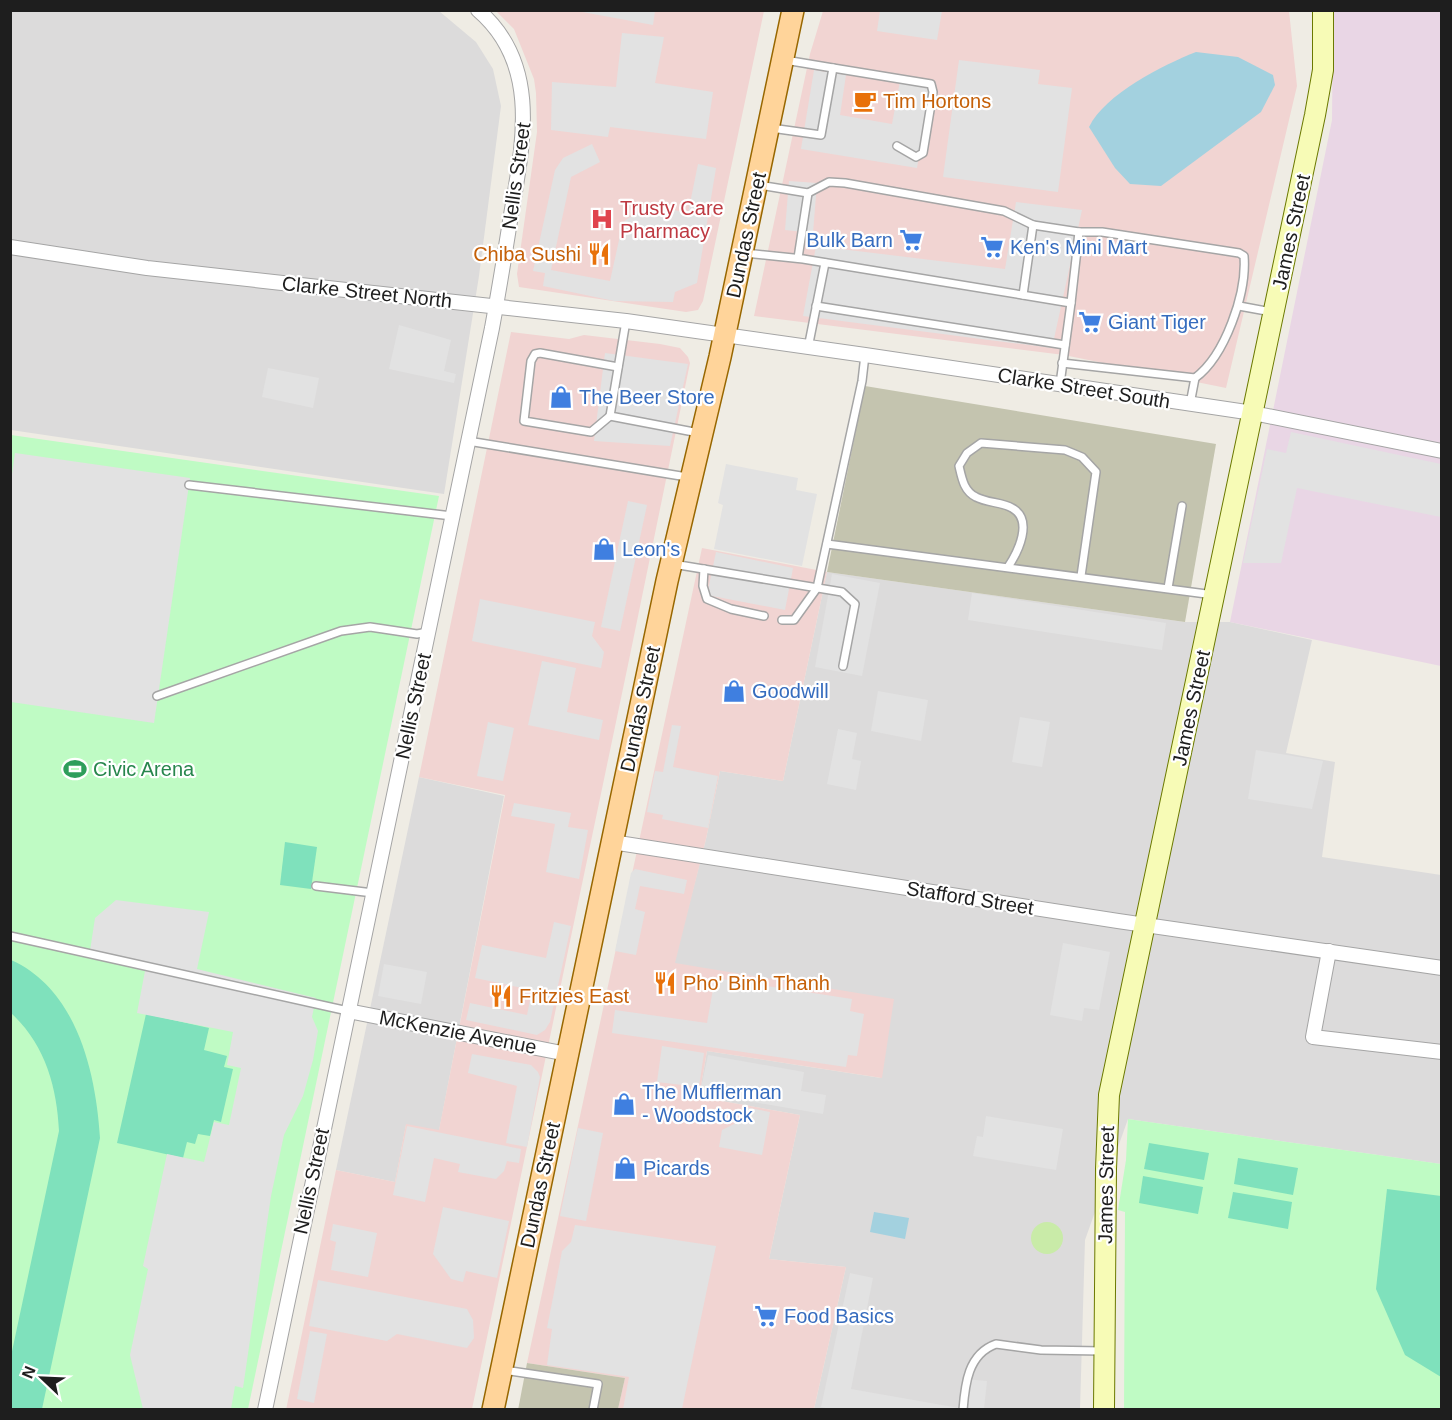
<svg xmlns="http://www.w3.org/2000/svg" width="1452" height="1420" viewBox="0 0 1452 1420" font-family="Helvetica,sans-serif">
<rect width="100%" height="100%" fill="#efece4"/>
<g fill="#dcdbdb">
<path d="M11,11h428l37,31 17,27 8,37 -22,170 -35,218 -433,-64z"/>
<path d="M827,572l358,50h45l82,18 -26,113 49,9 -13,95 119,18v289l-313,-45 -43,121 -5,169h-266l32,-142 -77,-8 31,-144 -101,-18 8,-46 174,27 -207,-115 32,-124 14,-68 63,10z"/>
<path d="M419,777l85,19 -65,335 -33,-6 -11,57 -59,-12z"/>
</g>
<g fill="#f1d4d2">
<path d="M496,11h268l-61,290 -5,9 -12,2 -167,-25 -2,-13 20,-142 -1,-39 -2,-14 -20,-50z"/>
<path d="M823,11h466l8,75 -71,302 -162,-33 -310,-39 56,-262z"/>
<path d="M511,332l58,7 15,-4 76,9 20,4 8,9 2,6 -61,297 -157,749 -186,1 50,-240 59,12 11,-58 33,6 66,-335 -86,-18z"/>
<path d="M702,548l125,24 -44,209 -63,-10 -14,68 -31,124 219,36 -12,79 -175,-27 -8,46 101,18 -31,144 77,8 -32,142h-196l7,-31 -98,-15z"/>
</g>
<path fill="#e9d6e5" d="M1333,11h108v655l-211,-44 102,-502z"/>
<g fill="#c4c4af">
<path d="M865,386l351,58 -31,178 -358,-50z"/>
<path d="M527,1363l98,15 -7,31 -100,1z"/>
</g>
<circle fill="#c9eba8" cx="1047" cy="1238" r="16"/>
<g fill="#bffbc4">
<path d="M11,435l428,61 -191,913 -237,1z"/>
<path d="M1128,1119l313,45v245h-317l1,-197 -7,-2 8,-50z"/>
</g>
<g fill="#7fe1bc">
<path d="M285,842l32,5 -6,42 -31,-4z"/>
<path d="M11,960c66,29 85,113 89,178l-58,271h-31v-53l48,-225c-2,-44 -14,-87 -48,-118z"/>
<path d="M146,1014l63,14 -5,22 23,6 -3,11 9,2 -12,53 -7,-2 -4,16 -12,-2 -3,10 -8,-2 -4,16 -66,-15z"/>
<path d="M1149,1143l60,10 -5,27 -60,-11z"/>
<path d="M1238,1158l60,10 -5,27 -59,-11z"/>
<path d="M1143,1176l60,11 -5,27 -59,-11z"/>
<path d="M1387,1189l54,7v181l-36,-22 -29,-66z"/>
<path d="M1233,1192l59,10 -4,27 -60,-11z"/>
</g>
<g fill="#e2e2e2">
<path d="M577,11h78l-2,14z"/>
<path d="M880,11h62l-5,29 -60,-9z"/>
<path d="M622,33l42,4 -9,46 58,9 -7,47 -96,-12 -2,10 -57,-7 1,-48 64,5z"/>
<path d="M959,60l81,10 -2,14 34,4 -14,104 -115,-15z"/>
<path d="M814,70l32,5 -6,40 52,9 8,-43 30,5 -13,82 -116,-19z"/>
<path d="M592,144l8,18 -29,15 -20,93 59,11 13,-59 25,-17 40,8 10,-49 18,4 -19,115 -22,9 -2,10 -59,-1 -71,-15 2,-13 -12,-2 22,-101 8,-12z"/>
<path d="M789,181l28,2 -4,50 -28,-3z"/>
<path d="M1016,202l66,8 -30,138 -249,-32 13,-70 189,23z"/>
<path d="M399,325l52,15 -7,31 12,3 -2,9 -65,-14z"/>
<path d="M605,353l83,11 -18,82 -76,-5z"/>
<path d="M268,368l51,10 -6,30 -51,-11z"/>
<path d="M1291,432l150,32v53l-144,-29 -16,75h-38l24,-114 19,4z"/>
<path d="M15,453l175,25 -36,245 -143,-21 -1,-214z"/>
<path d="M726,464l72,14 -2,12 21,4 -15,72 -88,-17 9,-44 -5,-2z"/>
<path d="M628,501l19,4 -27,126 -19,-4z"/>
<path d="M716,552l77,16 -8,42 -78,-15z"/>
<path d="M832,574l48,9 -18,93 -47,-9z"/>
<path d="M972,593l194,30 -4,27 -194,-30z"/>
<path d="M480,599l115,23 -3,14 12,16 -3,16 -129,-27z"/>
<path d="M542,661l34,7 -9,44 36,8 -4,20 -71,-15z"/>
<path d="M878,691l50,9 -7,41 -50,-10z"/>
<path d="M1020,717l30,5 -8,45 -30,-5z"/>
<path d="M488,722l26,6 -11,53 -26,-5z"/>
<path d="M672,725l9,1 -8,41 45,9 -10,52 -46,-9 1,-4 -16,-3 8,-41 8,1z"/>
<path d="M838,729l19,4 -5,26 9,2 -5,29 -29,-6z"/>
<path d="M1256,750l67,11 -11,48 -64,-10z"/>
<path d="M514,803l57,10 -3,14 20,3 -9,49 -33,-7 9,-48 -44,-8z"/>
<path d="M635,869l52,11 -3,14 -44,-8 -5,23 10,3 -9,43 -21,-4 16,-78z"/>
<path d="M116,900l93,12 -12,57 119,29 -4,19 6,14 -5,29 -10,36 -19,39 -13,61 -28,192 -8,-2 -4,23h-88l-13,-54 18,-86 -5,-3 24,-112 37,8 10,-40 15,3 12,-57 -14,-3 6,-33 -96,-19 8,-42 -56,-14 6,-39z"/>
<path d="M554,922l17,4 -21,96 -5,8 -8,5 -71,-15 4,-17 57,12 5,-25 -57,-12 7,-33 64,13z"/>
<path d="M1063,943l47,9 -11,58 -15,-2 -2,13 -32,-6z"/>
<path d="M384,964l43,8 -6,32 -43,-8z"/>
<path d="M715,978l137,21 -2,12 14,3 -7,42 -9,-1 -2,12 -234,-34 3,-23 92,13z"/>
<path d="M662,1046l42,7 -5,34 -42,-5z"/>
<path d="M472,1054l59,11 7,7 2,5 -13,70 -21,-4 11,-57 -49,-13z"/>
<path d="M708,1055l96,17 -3,19 25,4 -3,19 -123,-21z"/>
<path d="M744,1107l26,5 -8,43 -43,-8 3,-17 20,-10z"/>
<path d="M986,1116l77,13 -7,41 -83,-14 4,-20 6,1z"/>
<path d="M407,1126l114,23 -2,14 -12,-2 -3,10 -8,8 -38,-7 2,-8 -26,-6 -9,44 -32,-7z"/>
<path d="M578,1128l25,5 -17,88 -26,-5z"/>
<path d="M443,1207l66,14 -12,57 -31,-7 -3,11 -12,-3 -18,-25z"/>
<path d="M333,1224l44,9 -9,44 -37,-7 5,-28 -6,-2z"/>
<path d="M575,1225l141,21 -34,163h-59l6,-32 -82,-12 5,-36 -5,-1 12,-61 3,-16 9,-9z"/>
<path d="M850,1273l23,5 -22,111 108,19 5,-29 23,2 -3,28 -150,1 -13,-3z"/>
<path d="M318,1280l149,29 6,11 1,18 -7,10 -70,-14 -10,7 -78,-15z"/>
<path d="M310,1331l17,3 -13,69 -17,-4z"/>
</g>
<g fill="#a3d1df">
<path d="M1196,52l42,5 35,18 2,10 -14,27 -100,74 -31,-2 -15,-16 -26,-41c16,-33 74,-62 107,-75z"/>
<path d="M874,1212l35,6 -4,21 -35,-7z"/>
</g>
<g fill="none" stroke-linecap="round" stroke-linejoin="round">
<g stroke="#a5a5a5" stroke-width="10">
<g id="lane">
<path d="M833,68l98,16 2,8 -10,61 -7,4 -19,-11"/>
<path d="M771,128l50,7 12,-67 -48,-8"/>
<path d="M759,185l49,8 -10,65"/>
<path d="M808,193l21,-11 16,1 159,28 29,14 46,7h23l137,21 5,3c3,37 -19,100 -49,122l-133,-15"/>
<path d="M745,253l58,6 268,44 8,-71"/>
<path d="M1023,295l10,-70"/>
<path d="M816,306l249,39"/>
<path d="M1239,306l33,6"/>
<path d="M626,321l-16,95 89,17"/>
<path d="M808,348l17,-85"/>
<path d="M1060,384l11,-81"/>
<path d="M1190,404l5,-26"/>
<path d="M610,416l-19,16 -67,-11 7,-60 4,-7 5,-1 78,14"/>
<path d="M468,441l219,36"/>
<path d="M189,485l263,31"/>
<path d="M827,544l387,51"/>
<path d="M673,564l169,28 13,12 -12,62"/>
<path d="M1008,567c10,-15 26,-47 4,-59 -10,-6 -25,-5 -36,-11 -12,-6 -14,-18 -17,-31l8,-13 14,-10 84,7 17,7 14,15 -15,104"/>
<path d="M704,569l-1,17 4,13 24,10 33,7"/>
<path d="M1168,588l14,-82"/>
<path d="M782,620h12l23,-32 45,-207 3,-26"/>
<path d="M157,696l184,-65 29,-4 47,7 11,-2"/>
<path d="M316,886l57,7"/>
<path d="M10,936l338,75"/>
<path d="M504,1370l94,14 -5,26"/>
<path d="M963,1410c2,-26 5,-56 33,-66l45,6 61,1"/>
</g>
</g>
<g stroke="#a5a5a5" stroke-width="16">
<g id="street">
<path d="M10,247l137,21 479,53 239,34 388,58 189,38"/>
<path d="M612,842l506,79 324,47"/>
<path d="M1329,951l-16,86 129,15"/>
<path d="M348,1011l219,43"/>
<path d="M265,1410l227,-1082c7,-38 13,-75 19,-113 12,-71 30,-151 -33,-205"/>
</g>
</g>
<g stroke="#6b7901" stroke-width="22">
<path id="secondary" d="M1104,1410l2,-241 3,-74 206,-980 8,-45v-60"/>
</g>
<g stroke="#986700" stroke-width="24">
<path id="primary" d="M493,1410l174,-829 53,-224 73,-347"/>
</g>
<use href="#lane" stroke="#fff" stroke-width="7"/>
<use href="#street" stroke="#fff" stroke-width="14"/>
<use href="#secondary" stroke="#f7fbb6" stroke-width="20"/>
<use href="#primary" stroke="#ffd49a" stroke-width="21"/>
</g>
<defs>
<g id="cafe-bare" transform="scale(1.8)"><path d="M-5.5-4.5H6V0H3Q3 3.5 0 3.5H-2.5Q-5.5 3.5-5.5 0ZM3-3.2v2h1.7v-2ZM-6 4.5H4V6H-6Z" fill="#e8710a" stroke="#fff" stroke-width="2.5" paint-order="stroke"/></g>
<g id="hospital-bare" transform="scale(1.8)"><path d="M-5-5h3v3.5h4V-5h3V5h-3V1.5h-4V5h-3Z" fill="#e0444e" stroke="#fff" stroke-width="2.5" paint-order="stroke"/></g>
<g id="supermarket-bare" transform="scale(1.8)"><path d="M-6-5.5h2.5l.6 2H6L4.5 2H-2.5L-4.4-4H-6ZM-1.5 3.2a1.3 1.3 0 1 0 .1 0ZM3 3.2a1.3 1.3 0 1 0 .1 0Z" fill="#3f7fe0" stroke="#fff" stroke-width="2.5" paint-order="stroke"/></g>
<g id="restaurant-bare" transform="scale(1.8)"><path d="M-5-6h1v4h1v-4h1v4h1v-4h1v5L-1.5 .5V6h-2V.5L-5-1ZM5-6V6H3V1.5H1.5Q1.5-4 5-6Z" fill="#e8710a" stroke="#fff" stroke-width="2.5" paint-order="stroke"/></g>
<g id="shop-bare" transform="scale(1.8)"><path d="M-5-2.5h2.3a2.7 3.5 0 0 1 5.4 0H5L5.5 6h-11ZM-1.5-2.5h3a1.5 2.3 0 0 0-3 0Z" fill="#3f7fe0" stroke="#fff" stroke-width="2.5" paint-order="stroke"/></g>
<g id="stadium-bare" transform="scale(1.8)"><path d="M0-5a6.5 5 0 1 0 0 10a6.5 5 0 1 0 0-10ZM-3.5-1.8h7v3.6h-7Z" fill="#2e9e5b" stroke="#fff" stroke-width="2.5" paint-order="stroke"/></g>
</defs>
<g fill-rule="evenodd">
<use href="#cafe-bare" x="865" y="101"/>
<use href="#hospital-bare" x="602" y="219"/>
<use href="#supermarket-bare" x="911" y="240"/>
<use href="#supermarket-bare" x="992" y="247"/>
<use href="#restaurant-bare" x="599" y="254"/>
<use href="#supermarket-bare" x="1090" y="322"/>
<use href="#shop-bare" x="561" y="397"/>
<use href="#shop-bare" x="604" y="549"/>
<use href="#shop-bare" x="734" y="691"/>
<use href="#stadium-bare" x="75" y="769"/>
<use href="#restaurant-bare" x="665" y="983"/>
<use href="#restaurant-bare" x="501" y="996"/>
<use href="#shop-bare" x="624" y="1104"/>
<use href="#shop-bare" x="625" y="1168"/>
<use href="#supermarket-bare" x="766" y="1316"/>
</g>
<g text-anchor="middle" stroke-width="4.5" stroke-linejoin="round" paint-order="stroke">
<g font-size="20" fill="#c56008" stroke="#fff" text-anchor="start">
<text x="883" y="108">Tim Hortons</text>
<text x="581" y="261" text-anchor="end">Chiba Sushi</text>
<text x="683" y="990">Pho' Binh Thanh</text>
<text x="519" y="1003">Fritzies East</text>
</g>
<g font-size="20" fill="#1e1e1e" stroke="#fff">
<text transform="translate(516 176) rotate(-82)" y="7">Nellis Street</text>
<text transform="translate(1291 232) rotate(-78)" y="7">James Street</text>
<text transform="translate(746 235) rotate(-78)" y="7">Dundas Street</text>
<text transform="translate(367 292) rotate(6)" y="7">Clarke Street North</text>
<text transform="translate(1084 388) rotate(9)" y="7">Clarke Street South</text>
<text transform="translate(413 706) rotate(-78)" y="7">Nellis Street</text>
<text transform="translate(1191 708) rotate(-78)" y="7">James Street</text>
<text transform="translate(640 709) rotate(-78)" y="7">Dundas Street</text>
<text transform="translate(970 898) rotate(9)" y="7">Stafford Street</text>
<text transform="translate(458 1032) rotate(11)" y="7">McKenzie Avenue</text>
<text transform="translate(311 1181) rotate(-78)" y="7">Nellis Street</text>
<text transform="translate(540 1185) rotate(-78)" y="7">Dundas Street</text>
<text transform="translate(1106 1185) rotate(-89)" y="7">James Street</text>
</g>
<g font-size="20" fill="#be3a42" stroke="#fff" text-anchor="start">
<text x="620" y="215">Trusty Care<tspan x="620" dy="23">Pharmacy</tspan></text>
</g>
<g font-size="20" fill="#366cbe" stroke="#fff" text-anchor="start">
<text x="893" y="247" text-anchor="end">Bulk Barn</text>
<text x="1010" y="254">Ken's Mini Mart</text>
<text x="1108" y="329">Giant Tiger</text>
<text x="579" y="404">The Beer Store</text>
<text x="622" y="556">Leon's</text>
<text x="752" y="698">Goodwill</text>
<text x="642" y="1099">The Mufflerman<tspan x="642" dy="23">- Woodstock</tspan></text>
<text x="643" y="1175">Picards</text>
<text x="784" y="1323">Food Basics</text>
</g>
<g font-size="20" fill="#27864d" stroke="#fff" text-anchor="start">
<text x="93" y="776">Civic Arena</text>
</g>
</g>
<rect width="1452" height="1420" fill="none" stroke="#1e1e1e" stroke-width="24"/>
<g transform="translate(42 1378) rotate(293)" stroke="#ffffff" stroke-width="4.5" paint-order="stroke">
<path d="M0-4.5L10 22L0 15L-10 22Z" fill="#1e1e1e"/>
<text y="-9" font-size="16" font-weight="bold" text-anchor="middle" fill="#1e1e1e">N</text>
</g>
</svg>
